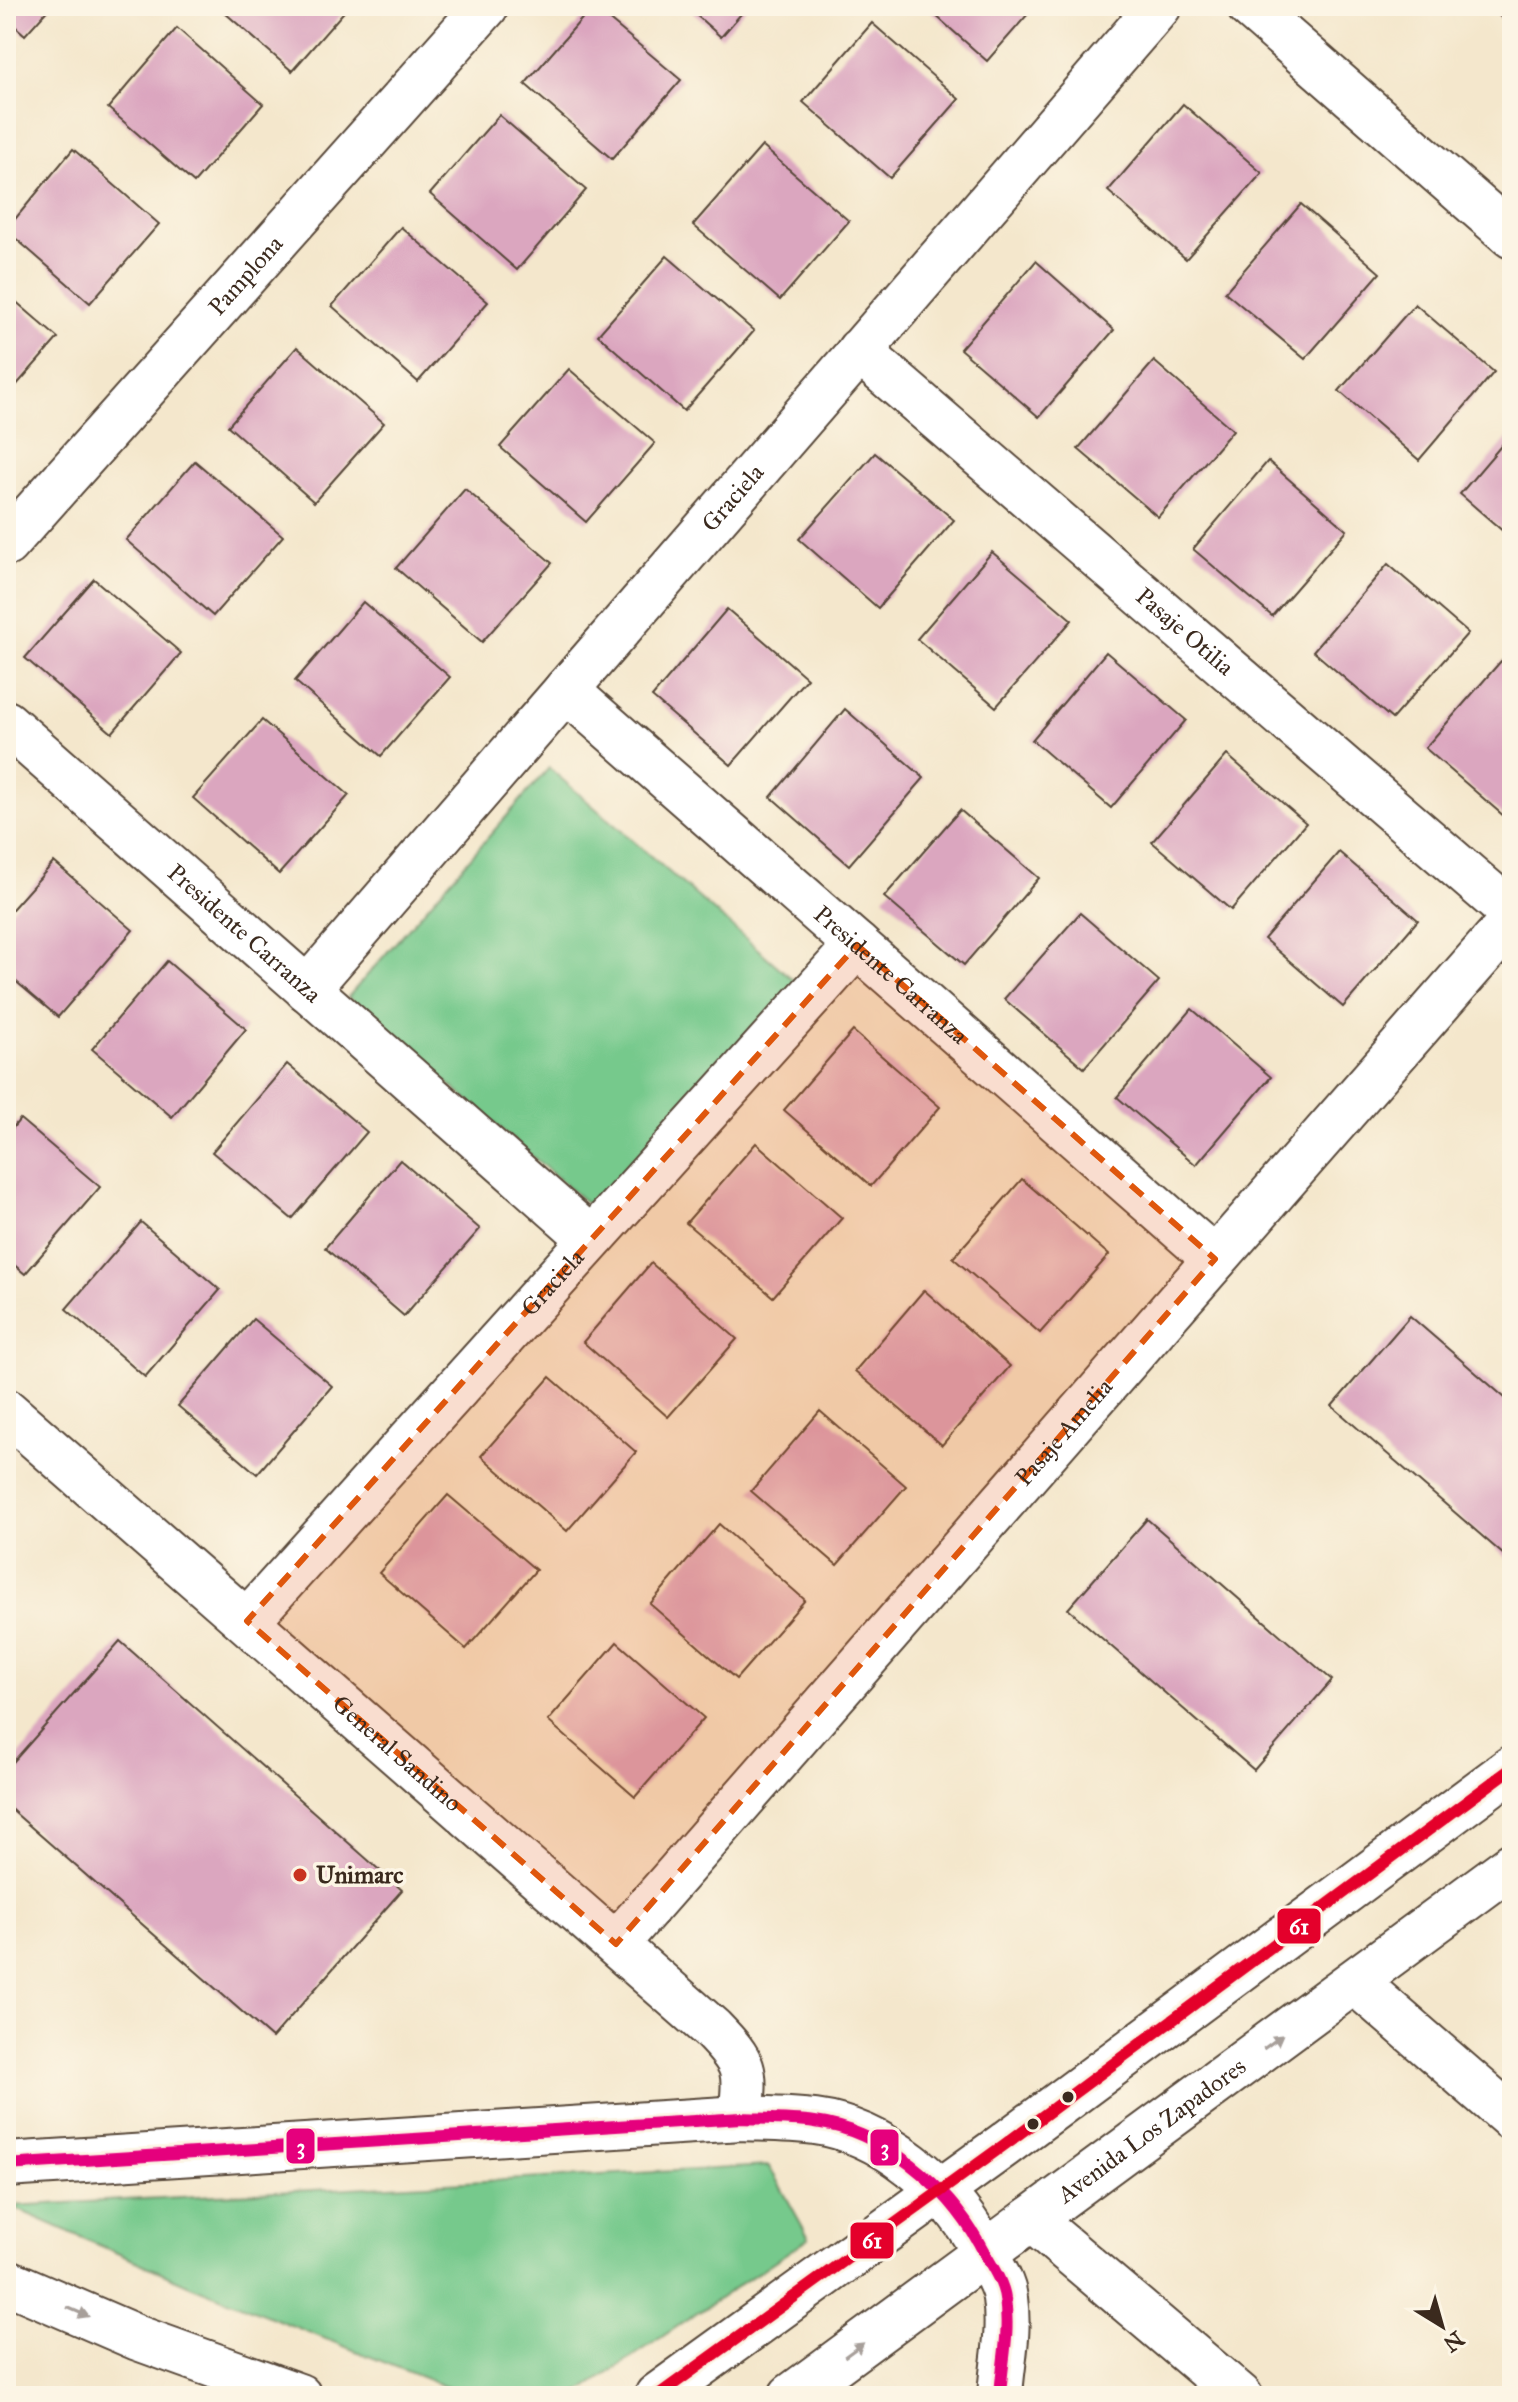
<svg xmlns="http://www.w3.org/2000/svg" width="1518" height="2402" viewBox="0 0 1518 2402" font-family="'IM FELL Great Primer',serif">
<rect width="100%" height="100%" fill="#fcf5e5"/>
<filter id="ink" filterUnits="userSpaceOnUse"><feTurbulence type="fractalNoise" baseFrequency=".0125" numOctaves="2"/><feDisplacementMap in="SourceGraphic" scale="16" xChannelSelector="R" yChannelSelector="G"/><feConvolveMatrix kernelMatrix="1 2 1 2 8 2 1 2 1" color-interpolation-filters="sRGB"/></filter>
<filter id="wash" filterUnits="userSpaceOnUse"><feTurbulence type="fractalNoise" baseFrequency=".006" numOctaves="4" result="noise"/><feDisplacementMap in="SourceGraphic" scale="32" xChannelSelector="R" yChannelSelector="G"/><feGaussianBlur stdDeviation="1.8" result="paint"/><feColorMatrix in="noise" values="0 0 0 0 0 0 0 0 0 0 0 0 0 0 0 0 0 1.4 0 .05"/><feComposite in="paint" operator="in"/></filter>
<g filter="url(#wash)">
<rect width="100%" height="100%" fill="#f4e7cc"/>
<g fill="#76c98c" stroke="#587a55" stroke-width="2">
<path d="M549,768l248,215 -199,230 -250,-216z"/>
<path d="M769,2166l40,72 -235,158h-105l-279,-111 -180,-79z"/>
</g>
<g id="blocks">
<g fill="#dba6bf">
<path d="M6,6h45l-26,29 -19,-17z"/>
<path d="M217,6h132l-57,65z"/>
<path d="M593,6l88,74 -69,79 -87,-75z"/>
<path d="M686,6h62l-27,31z"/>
<path d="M925,6h110l-48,55z"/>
<path d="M1488,6h24v21z"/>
<path d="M872,23l87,76 -69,79 -87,-76z"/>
<path d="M177,28l86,76 -69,79 -86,-75z"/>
<path d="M1183,104l79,69 -76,86 -78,-68z"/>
<path d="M499,115l87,75 -69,80 -87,-76z"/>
<path d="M762,146l87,75 -69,79 -87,-75z"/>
<path d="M73,149l86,75 -69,79 -84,-73z"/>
<path d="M1301,204l79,69 -75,86 -80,-67z"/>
<path d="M401,227l87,75 -70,80 -86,-76z"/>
<path d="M667,256l87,75 -70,80 -86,-76z"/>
<path d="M1036,261l78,69 -75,87 -79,-68z"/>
<path d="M6,293l52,45 -52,59z"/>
<path d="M1415,304l79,68 -75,88 -80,-69z"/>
<path d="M297,347l87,76 -70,79 -86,-76z"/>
<path d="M1154,361l79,69 -75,87 -80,-68z"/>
<path d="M569,369l86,74 -69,79 -86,-75z"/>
<path d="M1512,433v106l-52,-45z"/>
<path d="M875,453l79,67 -76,88 -79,-69z"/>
<path d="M195,461l88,75 -70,80 -87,-76z"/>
<path d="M1268,461l79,69 -75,86 -79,-67z"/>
<path d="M465,489l87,74 -70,79 -86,-74z"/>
<path d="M992,552l80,68 -76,87 -79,-68z"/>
<path d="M1388,564l80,69 -76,86 -79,-68z"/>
<path d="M94,579l87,74 -69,80 -87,-75z"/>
<path d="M363,602l87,75 -69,79 -86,-75z"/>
<path d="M727,609l80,69 -76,87 -79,-68z"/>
<path d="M1106,652l80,68 -75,88 -79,-68z"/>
<path d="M1501,661l11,10v137l-7,9 -80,-69z"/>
<path d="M845,709l79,69 -75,87 -78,-68z"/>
<path d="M262,720l87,75 -70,79 -86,-76z"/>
<path d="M1227,755l79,68 -75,87 -79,-68z"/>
<path d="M960,810l79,68 -75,87 -80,-68z"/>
<path d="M1339,852l79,68 -75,87 -79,-68z"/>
<path d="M54,862l79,68 -75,87 -52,-44v-57z"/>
<path d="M1080,913l79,68 -75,87 -80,-69z"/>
<path d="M167,961l79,68 -74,88 -80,-68z"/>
<path d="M1192,1009l79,68 -75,88 -79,-68z"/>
<path d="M853,1031l87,76 -69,79 -87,-76z"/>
<path d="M287,1064l80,68 -75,87 -80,-67z"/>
<path d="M20,1119l80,68 -75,87 -19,-16v-122z"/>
<path d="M756,1143l86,75 -69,79 -87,-74z"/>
<path d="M400,1160l80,69 -76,87 -79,-68z"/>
<path d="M1022,1179l87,76 -69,78 -87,-75z"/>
<path d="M141,1222l79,68 -75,87 -79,-68z"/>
<path d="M651,1263l86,76 -69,78 -85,-75z"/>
<path d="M924,1290l86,76 -68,79 -87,-74z"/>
<path d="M1410,1316l102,88v158l-180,-156z"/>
<path d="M253,1319l79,67 -75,88 -79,-68z"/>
<path d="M550,1377l86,75 -69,79 -86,-75z"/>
<path d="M820,1411l86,75 -69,79 -86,-74z"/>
<path d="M448,1495l88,75 -70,79 -87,-76z"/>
<path d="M1147,1519l185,161 -78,90 -186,-161z"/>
<path d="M719,1524l86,76 -69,79 -86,-75z"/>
<path d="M120,1641l282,249 -130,148 -266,-233v-35z"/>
<path d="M617,1642l87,76 -69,79 -87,-76z"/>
</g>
</g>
</g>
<g filter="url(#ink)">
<use href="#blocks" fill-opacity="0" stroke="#574638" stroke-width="2"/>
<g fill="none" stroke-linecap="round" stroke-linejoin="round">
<g stroke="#574638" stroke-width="48">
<g id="street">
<path d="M1249,6l263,230"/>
<path id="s1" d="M859,351l653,562"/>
<path id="s2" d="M6,544l480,-538"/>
<path id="s3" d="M566,690l649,569"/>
<path id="s4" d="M6,723l585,516"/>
<path id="s5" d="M307,989l852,-983"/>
<path id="s6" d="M6,1411l706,618c35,36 34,40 29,89"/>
<path id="s7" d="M247,1621l610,-676"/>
<path id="s8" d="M616,1944l896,-1024"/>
<path d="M1355,1982l157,136"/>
<path d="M1031,2219l209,177"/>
</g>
</g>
<g stroke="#574638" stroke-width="48">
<g id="secondary">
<path d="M6,2165l735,-47c25,1 50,1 74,4 68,9 132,64 164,121 8,16 24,37 26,55 5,37 -3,63 -5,98"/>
<path d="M6,2281l132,57 161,58"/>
<path d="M657,2396l347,-251 508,-377"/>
<path id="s9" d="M791,2396l721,-531"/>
</g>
</g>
<use href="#street" stroke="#fff" stroke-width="44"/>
<use href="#secondary" stroke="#fff" stroke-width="44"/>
<g stroke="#fcf5e5" stroke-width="18">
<path id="bus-1" d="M6,2165l735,-47c25,1 50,1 74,4 68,9 132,64 164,121 8,16 24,37 26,55 5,37 -3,63 -5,98"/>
</g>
<g stroke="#fcf5e5" stroke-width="18">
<path id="bus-2" d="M657,2396l347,-251 508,-377"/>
</g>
<use href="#bus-1" stroke="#e5007d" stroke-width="12"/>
<use href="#bus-2" stroke="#e4002b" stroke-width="12"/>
</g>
<defs><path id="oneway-solid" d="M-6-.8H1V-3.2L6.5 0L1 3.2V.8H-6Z" transform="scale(2)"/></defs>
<g fill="#a79f9a">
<use href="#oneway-solid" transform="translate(1273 2042) rotate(-36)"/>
<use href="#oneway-solid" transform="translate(78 2312) rotate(23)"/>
<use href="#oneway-solid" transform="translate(854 2350) rotate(-36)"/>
</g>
</g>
<path fill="#df570d" fill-opacity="0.2" stroke="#df570d" stroke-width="6" stroke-dasharray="16 10" stroke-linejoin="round" d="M857,945l358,314 -599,685 -369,-323z"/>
<circle fill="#c8321e" stroke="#fcf5e5" stroke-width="3" cx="300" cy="1875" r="8"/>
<g fill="#3b2a1e" stroke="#fcf5e5" stroke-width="3">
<circle cx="1068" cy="2097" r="7"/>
<circle cx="1033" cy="2124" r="7"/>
</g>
<g text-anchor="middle" stroke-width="7" stroke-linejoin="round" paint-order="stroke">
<g font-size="24" fill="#3b2a1e" stroke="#fcf5e5">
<text dy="8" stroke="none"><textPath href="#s2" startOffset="360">Pamplona</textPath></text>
<text dy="8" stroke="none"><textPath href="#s5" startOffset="650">Graciela</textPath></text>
<text dy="8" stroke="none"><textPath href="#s1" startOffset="430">Pasaje Otilia</textPath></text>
<text dy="8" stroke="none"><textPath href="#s4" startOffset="318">Presidente Carranza</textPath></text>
<text dy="8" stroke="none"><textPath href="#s3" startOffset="432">Presidente Carranza</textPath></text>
<text dy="8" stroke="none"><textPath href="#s7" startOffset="456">Graciela</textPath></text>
<text dy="8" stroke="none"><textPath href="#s8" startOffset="680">Pasaje Amelia</textPath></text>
<text dy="8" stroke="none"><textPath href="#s6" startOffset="520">General Sandino</textPath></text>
<text dy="8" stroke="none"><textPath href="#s9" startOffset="448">Avenida Los Zapadores</textPath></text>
</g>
<g font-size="24" font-weight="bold" fill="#3b2a1e" stroke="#fcf5e5" text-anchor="start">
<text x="316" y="1883">Unimarc</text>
</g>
</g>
<g stroke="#fcf5e5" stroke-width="3">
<rect x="1276" y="1907" width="46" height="38" rx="8" fill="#e4002b"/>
<rect x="285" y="2127" width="31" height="38" rx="8" fill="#e5007d"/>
<rect x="869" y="2128" width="31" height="39" rx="8" fill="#e5007d"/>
<rect x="849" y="2221" width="46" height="39" rx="8" fill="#e4002b"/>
</g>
<g font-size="22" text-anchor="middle" font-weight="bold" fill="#fff">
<text x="1299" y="1934">61</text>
<text x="301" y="2154">3</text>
<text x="885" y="2155">3</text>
<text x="872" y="2248">61</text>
</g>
<rect width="1518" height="2402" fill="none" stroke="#fcf5e5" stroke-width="32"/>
<g transform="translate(1442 2326) rotate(143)" stroke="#fcf5e5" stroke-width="6" paint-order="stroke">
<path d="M0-6L14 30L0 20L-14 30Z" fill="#3b2a1e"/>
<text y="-12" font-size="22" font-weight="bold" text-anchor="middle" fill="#3b2a1e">N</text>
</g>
</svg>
